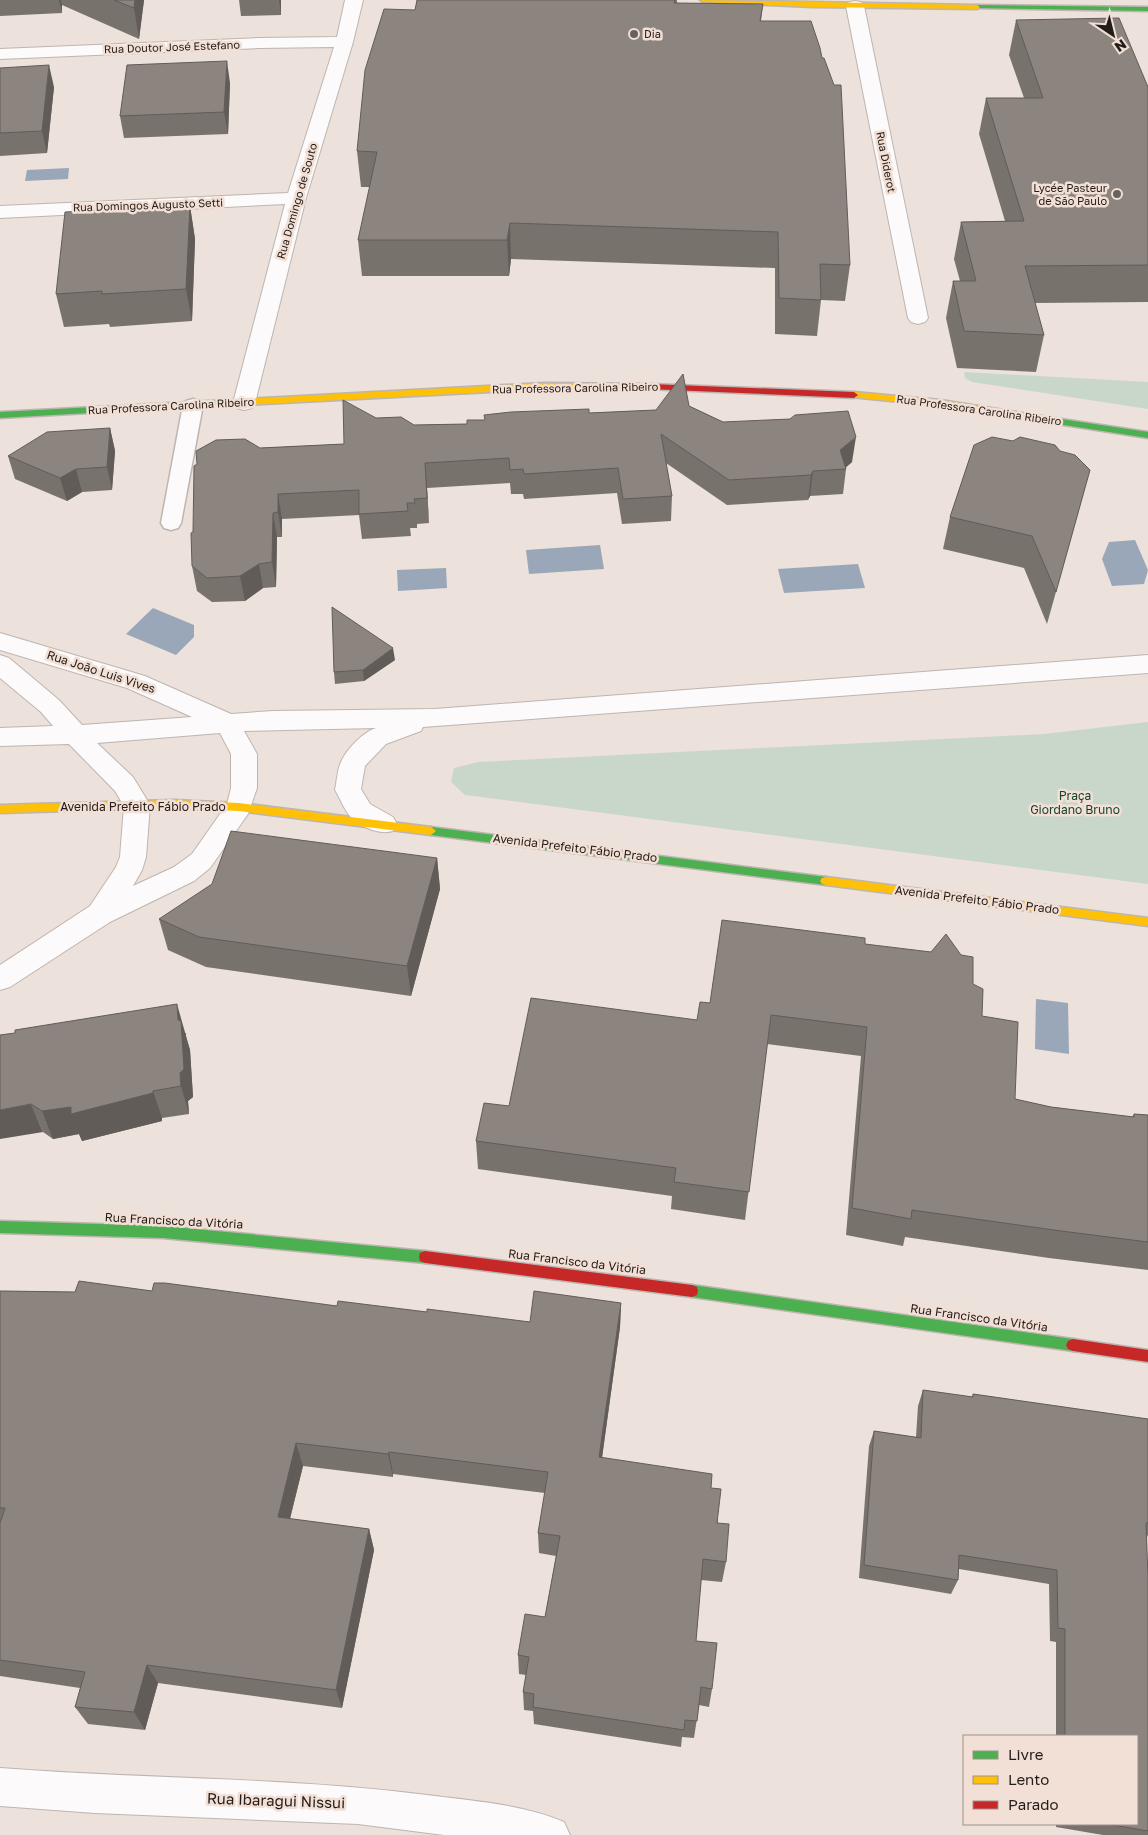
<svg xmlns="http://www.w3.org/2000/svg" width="1148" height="1835" viewBox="0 0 1148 1835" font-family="'Golos Text',sans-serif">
<rect width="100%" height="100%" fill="#ece1db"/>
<g fill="#c9d7ca">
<path d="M964,372l184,10v27l-176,-27 -7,-4z"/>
<path d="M1148,722v162l-683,-89 -14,-13 3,-14 24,-6 566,-28z"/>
</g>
<g fill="#99a7b8">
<path d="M69,168l-1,11 -43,2 2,-11z"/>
<path d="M1135,540l13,30 -4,14 -32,2 -10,-27 7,-17z"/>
<path d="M600,545l4,24 -75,5 -3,-24z"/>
<path d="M858,564l7,24 -81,5 -6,-24z"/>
<path d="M446,568l1,20 -49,3 -1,-21z"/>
<path d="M153,608l41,17v12l-18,18 -50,-21z"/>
<path d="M1036,999l32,4 1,51 -34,-5z"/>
</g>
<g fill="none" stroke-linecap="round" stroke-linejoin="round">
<g stroke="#bdb5b1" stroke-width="3">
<path id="lane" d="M193,399l7,2 3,4 -22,118 -3,5 -7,2 -7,-2 -3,-5 22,-118 3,-4z"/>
</g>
<g stroke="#bdb5b1" stroke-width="2">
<g id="street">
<path d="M345,0h18l-10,42 -47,156 -51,205 -3,5 -8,2 -8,-2 -3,-5 52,-199 -285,14v-12l288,-13 46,-146 -75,1 -259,11v-10l259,-11 78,-1z"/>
<path d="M855,1l6,1 3,4 64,312 -3,4 -7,2 -7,-2 -3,-4 -62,-312 3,-4z"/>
<path d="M0,633l145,43 86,38 42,-3 162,-2 713,-54v18l-725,54 -2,4 -35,13 -21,22 -4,23 9,15 23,13 4,7 -4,7c-13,4 -30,-3 -41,-13 -7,-6 -12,-20 -17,-28 2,-9 2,-20 6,-28 5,-12 22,-30 35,-34l-132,3 13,23v34l-9,26 -38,54 -16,13 -84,41 -100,65 -10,3v-25l90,-59 26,-39 4,-10 4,-51 -9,-15 -46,-47 -69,2v-18l53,-2 -12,-14 -41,-34v-23l9,3 50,42 23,25 110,-8 -65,-29 -127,-38zM220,733l11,21v34l-4,16 -35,50 -18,13 -41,19 9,-16 4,-13 4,-52 -17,-28 -36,-34z"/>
<path d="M0,1768c142,11 286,9 427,27 45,6 95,9 137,27l6,13h-126l-86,-11 -263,-11 -95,-7z"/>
</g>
</g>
<g stroke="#bdb5b1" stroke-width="3">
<g id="fast">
<path d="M977,5l171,2v4l-173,-3v-2z"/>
<path d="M246,399l3,1v4l-249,14v-6z"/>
<path d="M1041,416l107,16v6l-110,-17 -1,-2z"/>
<path d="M431,827l395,50 4,1 2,3 -2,3 -4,1 -395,-50 -5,-4z"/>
<path d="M0,1221l163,5 262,25 5,2 1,4 -1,4 -5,2 -262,-25 -163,-5z"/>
<path d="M692,1285l381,54 5,2 2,4 -2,4 -5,2 -381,-54 -5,-2 -1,-4 1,-4z"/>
</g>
</g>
<g stroke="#bdb5b1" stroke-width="3">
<g id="slow">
<path d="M700,0l277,5 3,2 -3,2 -165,-2 -109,-5z"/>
<path d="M545,383l106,1 4,3 -4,3 -106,-1 -299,16 -4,-3 4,-3z"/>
<path d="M854,392l86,8 101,16 4,3 -4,3 -101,-16 -89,-9 -1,-2z"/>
<path d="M174,800l65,3 192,24 5,4 -5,4 -192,-24 -65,-3 -174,5v-8z"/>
<path d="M826,877l322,41v8l-322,-41 -4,-1 -2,-3 2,-3z"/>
</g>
</g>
<g stroke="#bdb5b1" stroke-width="3">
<g id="jam">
<path d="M651,384l203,8 4,3 -4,3 -206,-9 -1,-2z"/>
<path d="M425,1251l267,34 5,2 1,4 -1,4 -5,2 -267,-34 -5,-2 -1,-4 1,-4z"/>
<path d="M1073,1339l75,11v12l-75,-11 -5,-2 -2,-4 2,-4z"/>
</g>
</g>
<use href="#lane" fill="#fcfafa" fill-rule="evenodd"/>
<use href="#street" fill="#fcfafa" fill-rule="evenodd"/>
<use href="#fast" fill="#4caf50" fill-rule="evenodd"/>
<use href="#slow" fill="#ffc107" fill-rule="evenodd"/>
<use href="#jam" fill="#c62828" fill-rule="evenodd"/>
</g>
<g fill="#78726d">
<path d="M0,0h144l-5,39 -77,-34v8l-62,3z"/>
<path d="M239,0h42v15l-40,1z"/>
<path d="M417,0h260v3l86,1 -2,17 89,244 -5,36 -24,-1 -4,36 -42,-2v-66l-264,-9 -2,17h-147l-4,-36 12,-53h-9l-4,-36 58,-141z"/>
<path d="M1016,20l132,67v215l-113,1 9,32 -8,37 -79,-4 -11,-50 7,-37h7l-6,-22 7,-37 44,-1 -26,-87 7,-36h38l-15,-43z"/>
<path d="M0,68l54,19 -7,66 -47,3z"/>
<path d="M230,83l-2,51 -104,4 -4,-22z"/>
<path d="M190,206l5,33 -3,82 -82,6 -1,-3 -45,3 -8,-33z"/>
<path d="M689,406l34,16 129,40 -6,5v2l-3,25 -33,2 -2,4 -81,5 -61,-42 6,33 -1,25 -49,3 -5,-31 -93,6 -1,-5h-12l-1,-11 -83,5 2,35 -12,1v4h-7l1,8 -49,3 -3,-24 -77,4v18h-5l-1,50 -13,1 -18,13 -33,1 -15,-11 -5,-25 1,-34 67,-84 84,-4 32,-26 38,7 53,-1 122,-11 67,-3z"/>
<path d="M110,428l5,23 -3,39 -30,2 -15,9 -52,-22 -7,-23z"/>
<path d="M1060,451l30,19 -43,154 -23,-56 -81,-19 7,-32z"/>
<path d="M395,660l-31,21 -29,3 -1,-12z"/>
<path d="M437,858l3,31 -29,107 -205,-29 -38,-17 -9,-31z"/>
<path d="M865,944l108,40 9,32 33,83 36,8 81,10 2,-3 14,1v155l-99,-12 -144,-21 -2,9 -57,-11 15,-179 -94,-12 -22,176 -74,-11 1,-13 -194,-27 -2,-28 33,-35 188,-86 13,-17z"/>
<path d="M186,1033v4l4,13 3,47 -5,4 1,13 -27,4v3l-80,20 -3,-7 -26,5 -10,-7 -43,-97z"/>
<path d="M0,1291l75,1 77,-1 185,15 90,6 103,10 91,-19 -1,24 -18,131 109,30 15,74 -4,20 -21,-2 -5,61 16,48 -3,18 -10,-2 -5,33 -12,-1 -1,10 -147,-23 -1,-13 -9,-1 -1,-18 3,-17 -7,-1 -1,-19 27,-38 11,-61 -17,-3 -1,-20 7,-40 -152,-19v3l-90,-11 -13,53 79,10 5,21 -32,158 -184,-25 -13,47 -57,-6 -13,-17 5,-19 -80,-12z"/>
<path d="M923,1390l49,7 1,-3 175,25v116l-1,2 1,298h-45l-47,-8v-3h81v-88h-81v-94l-6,-1 -1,-57 -90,-15 -1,11 -7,14 -92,-16 10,-132 5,-15 42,6 2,-31z"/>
</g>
<g fill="#625c59">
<path d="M59,0h2l1,5v8z"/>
<path d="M135,0h9l-5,39 -5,-31z"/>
<path d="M279,0h2v15z"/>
<path d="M227,61l3,22 -2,51 -4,-22z"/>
<path d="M49,65l5,22 -7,66 -5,-22z"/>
<path d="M190,206l5,33 -3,82 -6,-32z"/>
<path d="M510,223l1,36 -2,17 -2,-36z"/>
<path d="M110,428l5,23 -3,39 -5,-23z"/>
<path d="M856,437l-4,25 -9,8 -3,-20z"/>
<path d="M425,463l2,25 2,35 -2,-25z"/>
<path d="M76,469l6,23 -15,9 -7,-23z"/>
<path d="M813,471l-3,25 -2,4 3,-25z"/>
<path d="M278,494l4,25v18l-4,-25z"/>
<path d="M273,513l4,24 -1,50 -4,-25z"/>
<path d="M259,564l4,24 -18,13 -5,-25z"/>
<path d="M393,648l2,12 -31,21 -1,-11z"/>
<path d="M437,858l3,31 -29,107 -4,-30z"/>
<path d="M177,1004l13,46 3,47 -5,4 1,13 -8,-28z"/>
<path d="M153,1091l9,27v3l-80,20 -3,-7 -26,5 -11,-28z"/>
<path d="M31,1104l12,28 -43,7v-29z"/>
<path d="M621,1303l-1,24 -21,152v-22z"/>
<path d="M296,1443l7,23 -18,72 -7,-21z"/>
<path d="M389,1452l4,22v3l-5,-23z"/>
<path d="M369,1529l5,21 -32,158 -6,-18z"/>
<path d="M147,1665l11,18 -13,47 -11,-18z"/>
</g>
<g fill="#8c847f" stroke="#625c59">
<path d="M114,0h21l-1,8z"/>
<path d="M417,0h258l-1,3 89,1 -3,17h51l9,27 2,10h2l10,27h7l9,180 -30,-1 1,36 -42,-2 -1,-66 -268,-9 -3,17h-149l19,-88 -20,-1 8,-81 19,-61 31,1z"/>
<path d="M1119,18l29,69v178l-123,1 19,69 -80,-4 -11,-50h23l-15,-59 63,-1 -38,-123h57l-27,-78z"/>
<path d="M227,61l-3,51 -104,4 7,-51z"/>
<path d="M49,65l-7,66 -42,2v-65z"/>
<path d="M190,206l-4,83 -84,5v-3l-46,3 9,-82z"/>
<path d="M683,374l6,32 34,16 67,-3 5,-4 53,-4 8,26 -16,13 6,19 -33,2 -2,4 -82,5 -68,-46 11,62 -49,3 -5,-31 -94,6 -1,-5 -13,1 -1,-12 -84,5 2,35 -13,1 1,4h-8l1,8 -49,3v-24l-81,4v18l-5,1 -1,49 -13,2 -19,12 -33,2 -15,-12 -1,-33 2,-1 1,-66 3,-2 -1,-13 20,-11 29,-1 15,9 84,-4 -1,-44 33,18 25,-1 13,8 53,-1v-4h18l-1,-5 27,-3 78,-3v4l67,-3z"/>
<path d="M110,428l-3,39 -31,2 -16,9 -52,-22 39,-24z"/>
<path d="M992,437l21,4 7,-4 35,8 5,6 15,4 15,15 -34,122 -24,-56 -82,-19 24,-72z"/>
<path d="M332,607l61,41 -30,22 -29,2z"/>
<path d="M231,831l206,27 -30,108 -208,-29 -40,-18 53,-35z"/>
<path d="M722,920l143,18v6l66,8 15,-18 15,21 12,2v27l10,5 -1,27 36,6 -3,77 36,8 83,10v-3l14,1v127l-87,-11 -149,-21 -1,9 -59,-11 15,-181 -96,-12 -22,177 -75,-10 2,-14 -200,-27 8,-38 25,3 22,-108 166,22 3,-18 10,1z"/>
<path d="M177,1004l1,16 3,1 3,48 -4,4 1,13 -28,5v2l-82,21v-7l-29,4 -11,-7 -31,6v-75l15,-2v-3z"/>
<path d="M79,1281l73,10 2,-8h11l172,23 1,-5 89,11v-3l103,13 4,-31 87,12 -22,154 113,17 -1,14 10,1 -4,34 12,1 -3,38 -23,-3 -7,82 21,2 -5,46 -11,-2 -4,34 -12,-1 -1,10 -151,-23 1,-13 -11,-2 6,-35 -11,-2 7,-41 20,3 15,-81 -22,-3 10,-61 -159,-20 -1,2 -92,-11 -18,74 91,12 -33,161 -189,-25 -13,47 -59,-5 10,-35 -85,-12v-137l5,-15h-5v-217l75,1z"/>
<path d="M923,1390l50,7v-3l175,25v104h-2l2,55v253l-41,-7h30v-88h-72v-107l-7,-1 -1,-58 -98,-15 -1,25 -94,-15 10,-134 47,7z"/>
</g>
<g fill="#69615c" stroke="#f2dfd5" stroke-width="2">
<circle cx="634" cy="34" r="5"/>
<circle cx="1117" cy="194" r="5"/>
</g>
<g text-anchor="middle" stroke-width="5" stroke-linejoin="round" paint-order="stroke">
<g font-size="11" fill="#231c18" stroke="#f2dfd5" text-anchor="start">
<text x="644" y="38">Dia</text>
<text x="1107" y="192" text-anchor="end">Lycée Pasteur<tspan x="1107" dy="13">de São Paulo</tspan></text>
</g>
<g font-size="11" fill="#231c18" stroke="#f2dfd5">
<text transform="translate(172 47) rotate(-2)" y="4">Rua Doutor José Estefano</text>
<text transform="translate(886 162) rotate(79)" y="4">Rua Diderot</text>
<text transform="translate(297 201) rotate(-74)" y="4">Rua Domingo de Souto</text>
<text transform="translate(148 205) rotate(-2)" y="4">Rua Domingos Augusto Setti</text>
<text transform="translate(575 388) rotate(-1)" y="4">Rua Professora Carolina Ribeiro</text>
<text transform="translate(171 406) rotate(-3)" y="4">Rua Professora Carolina Ribeiro</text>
<text transform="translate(979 410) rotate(8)" y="4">Rua Professora Carolina Ribeiro</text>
</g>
<g font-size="12" fill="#231c18" stroke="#f2dfd5">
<text transform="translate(101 672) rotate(18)" y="4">Rua João Luis Vives</text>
<text x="143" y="811">Avenida Prefeito Fábio Prado</text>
<text transform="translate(575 848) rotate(7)" y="4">Avenida Prefeito Fábio Prado</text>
<text transform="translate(977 900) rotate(7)" y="4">Avenida Prefeito Fábio Prado</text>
<text transform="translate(174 1221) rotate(3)" y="4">Rua Francisco da Vitória</text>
<text transform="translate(577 1262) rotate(7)" y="4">Rua Francisco da Vitória</text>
<text transform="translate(979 1318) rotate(8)" y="4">Rua Francisco da Vitória</text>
</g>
<g font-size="12" fill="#13442f" stroke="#f2dfd5">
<text x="1075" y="800">Praça<tspan x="1075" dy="14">Giordano Bruno</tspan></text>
</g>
<g font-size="15" fill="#231c18" stroke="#f2dfd5">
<text transform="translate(276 1801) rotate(2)" y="5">Rua Ibaragui Nissui</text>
</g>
</g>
<rect x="963" y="1735" width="175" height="90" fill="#f2dfd5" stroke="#9f9189"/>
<rect x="973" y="1751" width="25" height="8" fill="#4caf50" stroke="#9f9189"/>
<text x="1008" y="1760" font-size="15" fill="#231c18">Livre</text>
<rect x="973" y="1776" width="25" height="8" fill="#ffc107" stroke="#9f9189"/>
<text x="1008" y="1785" font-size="15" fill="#231c18">Lento</text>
<rect x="973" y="1801" width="25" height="8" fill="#c62828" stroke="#9f9189"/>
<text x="1008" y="1810" font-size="15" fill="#231c18">Parado</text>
<g transform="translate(1113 35) rotate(145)" stroke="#f2dfd5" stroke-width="4" paint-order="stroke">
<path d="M0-4L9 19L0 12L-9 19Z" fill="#231c18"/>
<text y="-8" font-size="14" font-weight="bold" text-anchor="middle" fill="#231c18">N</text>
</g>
</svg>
